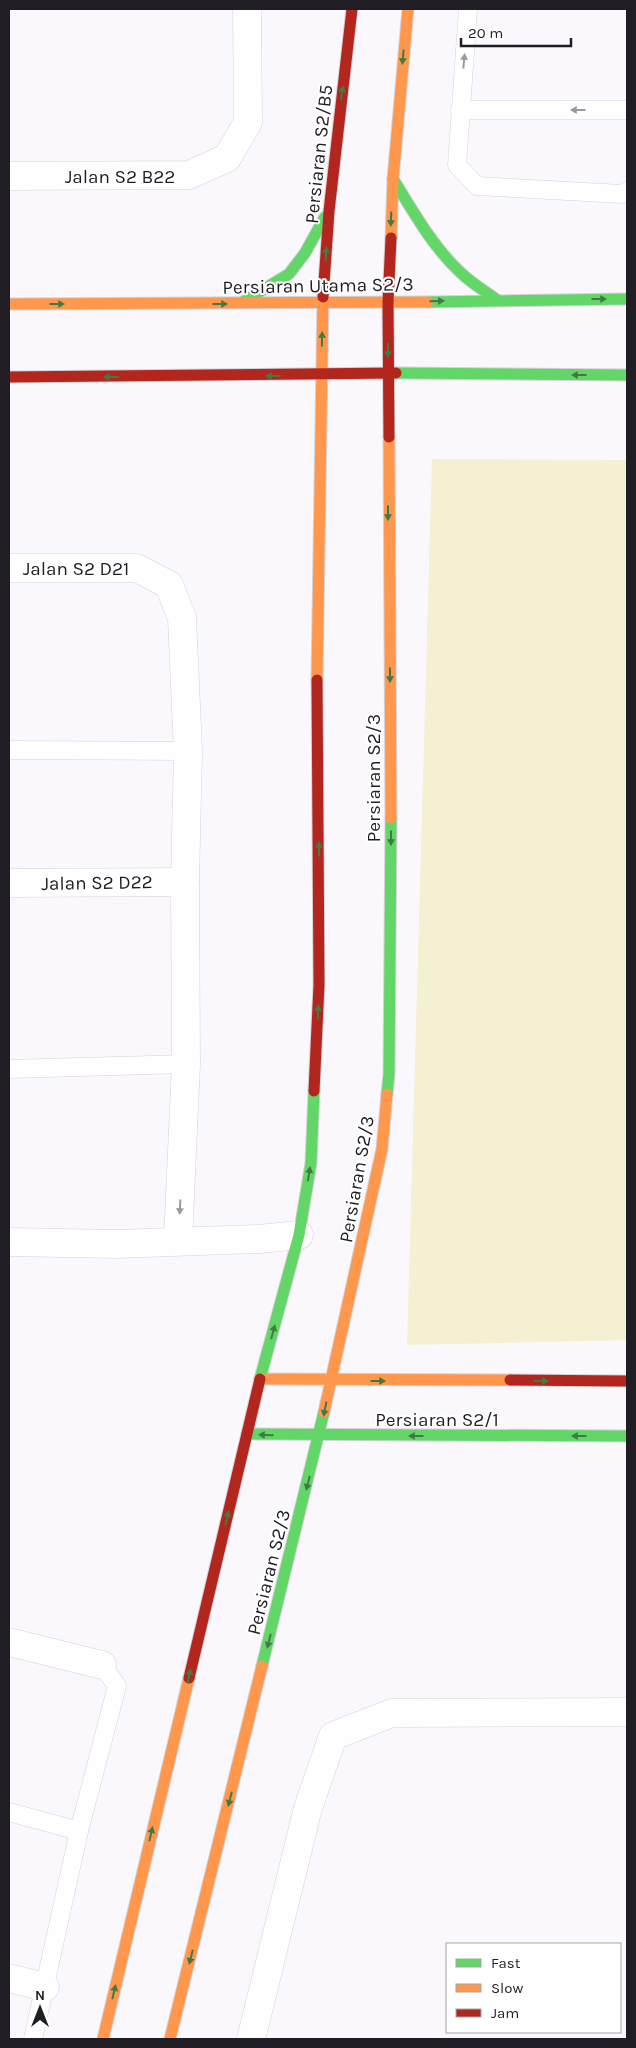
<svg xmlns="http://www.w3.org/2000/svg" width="636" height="2048" viewBox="0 0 636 2048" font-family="Karla,sans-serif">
<rect width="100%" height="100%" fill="#faf8fc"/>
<path fill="#f5f0d1" d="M432,459l195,1v880l-220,5z"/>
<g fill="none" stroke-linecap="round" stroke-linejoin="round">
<g stroke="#d5d2d8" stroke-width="19">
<g id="lane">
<path d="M468,9l-11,156 20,21 145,8 5,-3"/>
<path d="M460,110h167"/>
<path d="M9,750l179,1"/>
<path d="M9,1069l177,-5"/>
<path d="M9,1812l70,19"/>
<path d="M33,2039l46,-208 38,-145 -15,-21"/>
</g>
</g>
<g stroke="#d5d2d8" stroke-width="29">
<g id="street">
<path d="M9,176l180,-1 38,-17 21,-36 -1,-113"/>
<path d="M9,568h128l32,17 13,33 6,133 -3,131 1,182 -8,176"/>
<path d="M9,883l176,-1"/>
<path d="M9,1242l108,2 142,-5 40,-4"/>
<path d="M9,1642l93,23"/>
<path d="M9,1978l36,9"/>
<path d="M251,2039l57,-231 25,-72 59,-23 235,-1"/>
</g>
</g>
<g stroke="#d5d2d8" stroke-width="13">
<g id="fast">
<path d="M393,179c20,32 39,67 67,93 11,11 25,19 37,28"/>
<path d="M243,302l46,-28 16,-21 20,-36"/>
<path d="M428,302l199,-3"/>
<path d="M396,373l231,2"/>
<path d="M387,1094l2,-19 2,-257"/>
<path d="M260,1379l39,-144 12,-72 3,-72"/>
<path d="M247,1434l380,2"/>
<path d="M262,1666l62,-254"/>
</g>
</g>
<g stroke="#d5d2d8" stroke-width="13">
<g id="slow">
<path d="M391,238l2,-59 15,-170"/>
<path d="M9,304l419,-2"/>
<path d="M389,437l2,381"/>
<path d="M317,680l6,-383"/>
<path d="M260,1379l250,1"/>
<path d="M324,1412l58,-263 5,-55"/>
<path d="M103,2039l86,-361"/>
<path d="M170,2039l92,-373"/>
</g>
</g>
<g stroke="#d5d2d8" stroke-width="13">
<g id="jam">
<path d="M323,297l6,-86 23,-202"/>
<path d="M9,377l387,-4"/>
<path d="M389,437l-1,-135 3,-64"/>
<path d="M314,1091l5,-106 -2,-305"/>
<path d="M510,1380l117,1"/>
<path d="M189,1678l71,-299"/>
</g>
</g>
<use href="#lane" stroke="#fefeff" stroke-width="18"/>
<use href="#street" stroke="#fefeff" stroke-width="28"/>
<use href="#fast" stroke="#63d668" stroke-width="11"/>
<use href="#slow" stroke="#ff974d" stroke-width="11"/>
<use href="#jam" stroke="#b3261e" stroke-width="11"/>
</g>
<defs><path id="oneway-solid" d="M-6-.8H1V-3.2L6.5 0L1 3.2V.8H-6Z" transform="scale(1.25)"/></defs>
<g fill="#427a46">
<use href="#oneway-solid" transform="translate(403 57) rotate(95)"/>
<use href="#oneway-solid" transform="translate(342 93) rotate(-83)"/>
<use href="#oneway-solid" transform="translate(391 219) rotate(92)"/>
<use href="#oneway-solid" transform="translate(326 254) rotate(-87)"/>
<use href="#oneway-solid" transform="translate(599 299)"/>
<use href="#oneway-solid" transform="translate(437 301) rotate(-1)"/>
<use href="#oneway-solid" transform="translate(57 304)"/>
<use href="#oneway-solid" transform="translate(220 304)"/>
<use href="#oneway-solid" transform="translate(322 339) rotate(-89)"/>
<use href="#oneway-solid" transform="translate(388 350) rotate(90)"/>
<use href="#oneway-solid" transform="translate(579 375) rotate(-180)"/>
<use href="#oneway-solid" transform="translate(273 376) rotate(180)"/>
<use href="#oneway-solid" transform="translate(111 377) rotate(180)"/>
<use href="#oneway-solid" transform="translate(388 513) rotate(90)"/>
<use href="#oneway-solid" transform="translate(390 675) rotate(90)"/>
<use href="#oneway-solid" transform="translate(391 838) rotate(90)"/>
<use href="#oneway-solid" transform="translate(319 849) rotate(-90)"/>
<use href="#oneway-solid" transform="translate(318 1012) rotate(-88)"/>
<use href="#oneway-solid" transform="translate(309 1174) rotate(-81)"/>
<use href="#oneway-solid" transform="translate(273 1332) rotate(-75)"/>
<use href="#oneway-solid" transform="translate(378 1381)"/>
<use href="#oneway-solid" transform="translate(541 1381)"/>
<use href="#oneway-solid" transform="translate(325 1409) rotate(101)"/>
<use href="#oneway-solid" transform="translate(266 1435) rotate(-179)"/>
<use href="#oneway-solid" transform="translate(416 1436) rotate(-180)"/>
<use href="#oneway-solid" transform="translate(579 1436) rotate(-180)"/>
<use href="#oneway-solid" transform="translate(308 1483) rotate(104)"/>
<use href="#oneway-solid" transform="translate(227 1518) rotate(-77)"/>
<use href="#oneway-solid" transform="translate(269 1641) rotate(104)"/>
<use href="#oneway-solid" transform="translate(189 1676) rotate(-77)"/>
<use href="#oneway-solid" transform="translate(230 1799) rotate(104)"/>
<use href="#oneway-solid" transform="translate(151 1834) rotate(-77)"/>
<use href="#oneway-solid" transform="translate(191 1957) rotate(104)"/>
<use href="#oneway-solid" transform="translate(114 1992) rotate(-77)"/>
</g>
<g fill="#9b999c">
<use href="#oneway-solid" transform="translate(464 61) rotate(-85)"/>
<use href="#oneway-solid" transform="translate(578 110) rotate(180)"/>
<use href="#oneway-solid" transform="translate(180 1207) rotate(93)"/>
</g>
<g text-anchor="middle" stroke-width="4" stroke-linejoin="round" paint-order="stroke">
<g font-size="19" fill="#211d24" stroke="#fff">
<text transform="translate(318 154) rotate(-84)" y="7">Persiaran S2/B5</text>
<text x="120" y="183">Jalan S2 B22</text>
<text transform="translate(318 285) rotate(-1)" y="7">Persiaran Utama S2/3</text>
<text x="76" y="575">Jalan S2 D21</text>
<text transform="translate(373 778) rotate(-90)" y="7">Persiaran S2/3</text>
<text transform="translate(97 882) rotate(-1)" y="7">Jalan S2 D22</text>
<text transform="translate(356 1179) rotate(-80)" y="7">Persiaran S2/3</text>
<text x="437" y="1426">Persiaran S2/1</text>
<text transform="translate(268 1572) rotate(-76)" y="7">Persiaran S2/3</text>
</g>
</g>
<rect width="636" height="2048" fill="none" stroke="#211d24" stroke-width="20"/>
<rect x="446" y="1943" width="175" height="90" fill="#ffffff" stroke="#a6a5a7"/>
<rect x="456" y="1959" width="25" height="8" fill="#63d668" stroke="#a6a5a7"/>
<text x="491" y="1968" font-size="15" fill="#211d24">Fast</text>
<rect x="456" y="1984" width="25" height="8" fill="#ff974d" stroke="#a6a5a7"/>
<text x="491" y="1993" font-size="15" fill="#211d24">Slow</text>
<rect x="456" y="2009" width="25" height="8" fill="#b3261e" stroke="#a6a5a7"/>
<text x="491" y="2018" font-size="15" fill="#211d24">Jam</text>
<g transform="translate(40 2008)" stroke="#ffffff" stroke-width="4" paint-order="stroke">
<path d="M0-4L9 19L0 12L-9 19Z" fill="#211d24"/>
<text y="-8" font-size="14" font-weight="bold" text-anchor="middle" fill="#211d24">N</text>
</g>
<path d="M461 38v8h110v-8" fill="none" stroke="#211d24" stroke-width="2.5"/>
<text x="468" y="38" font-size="15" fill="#211d24" stroke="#ffffff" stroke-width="4" paint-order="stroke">20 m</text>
</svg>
